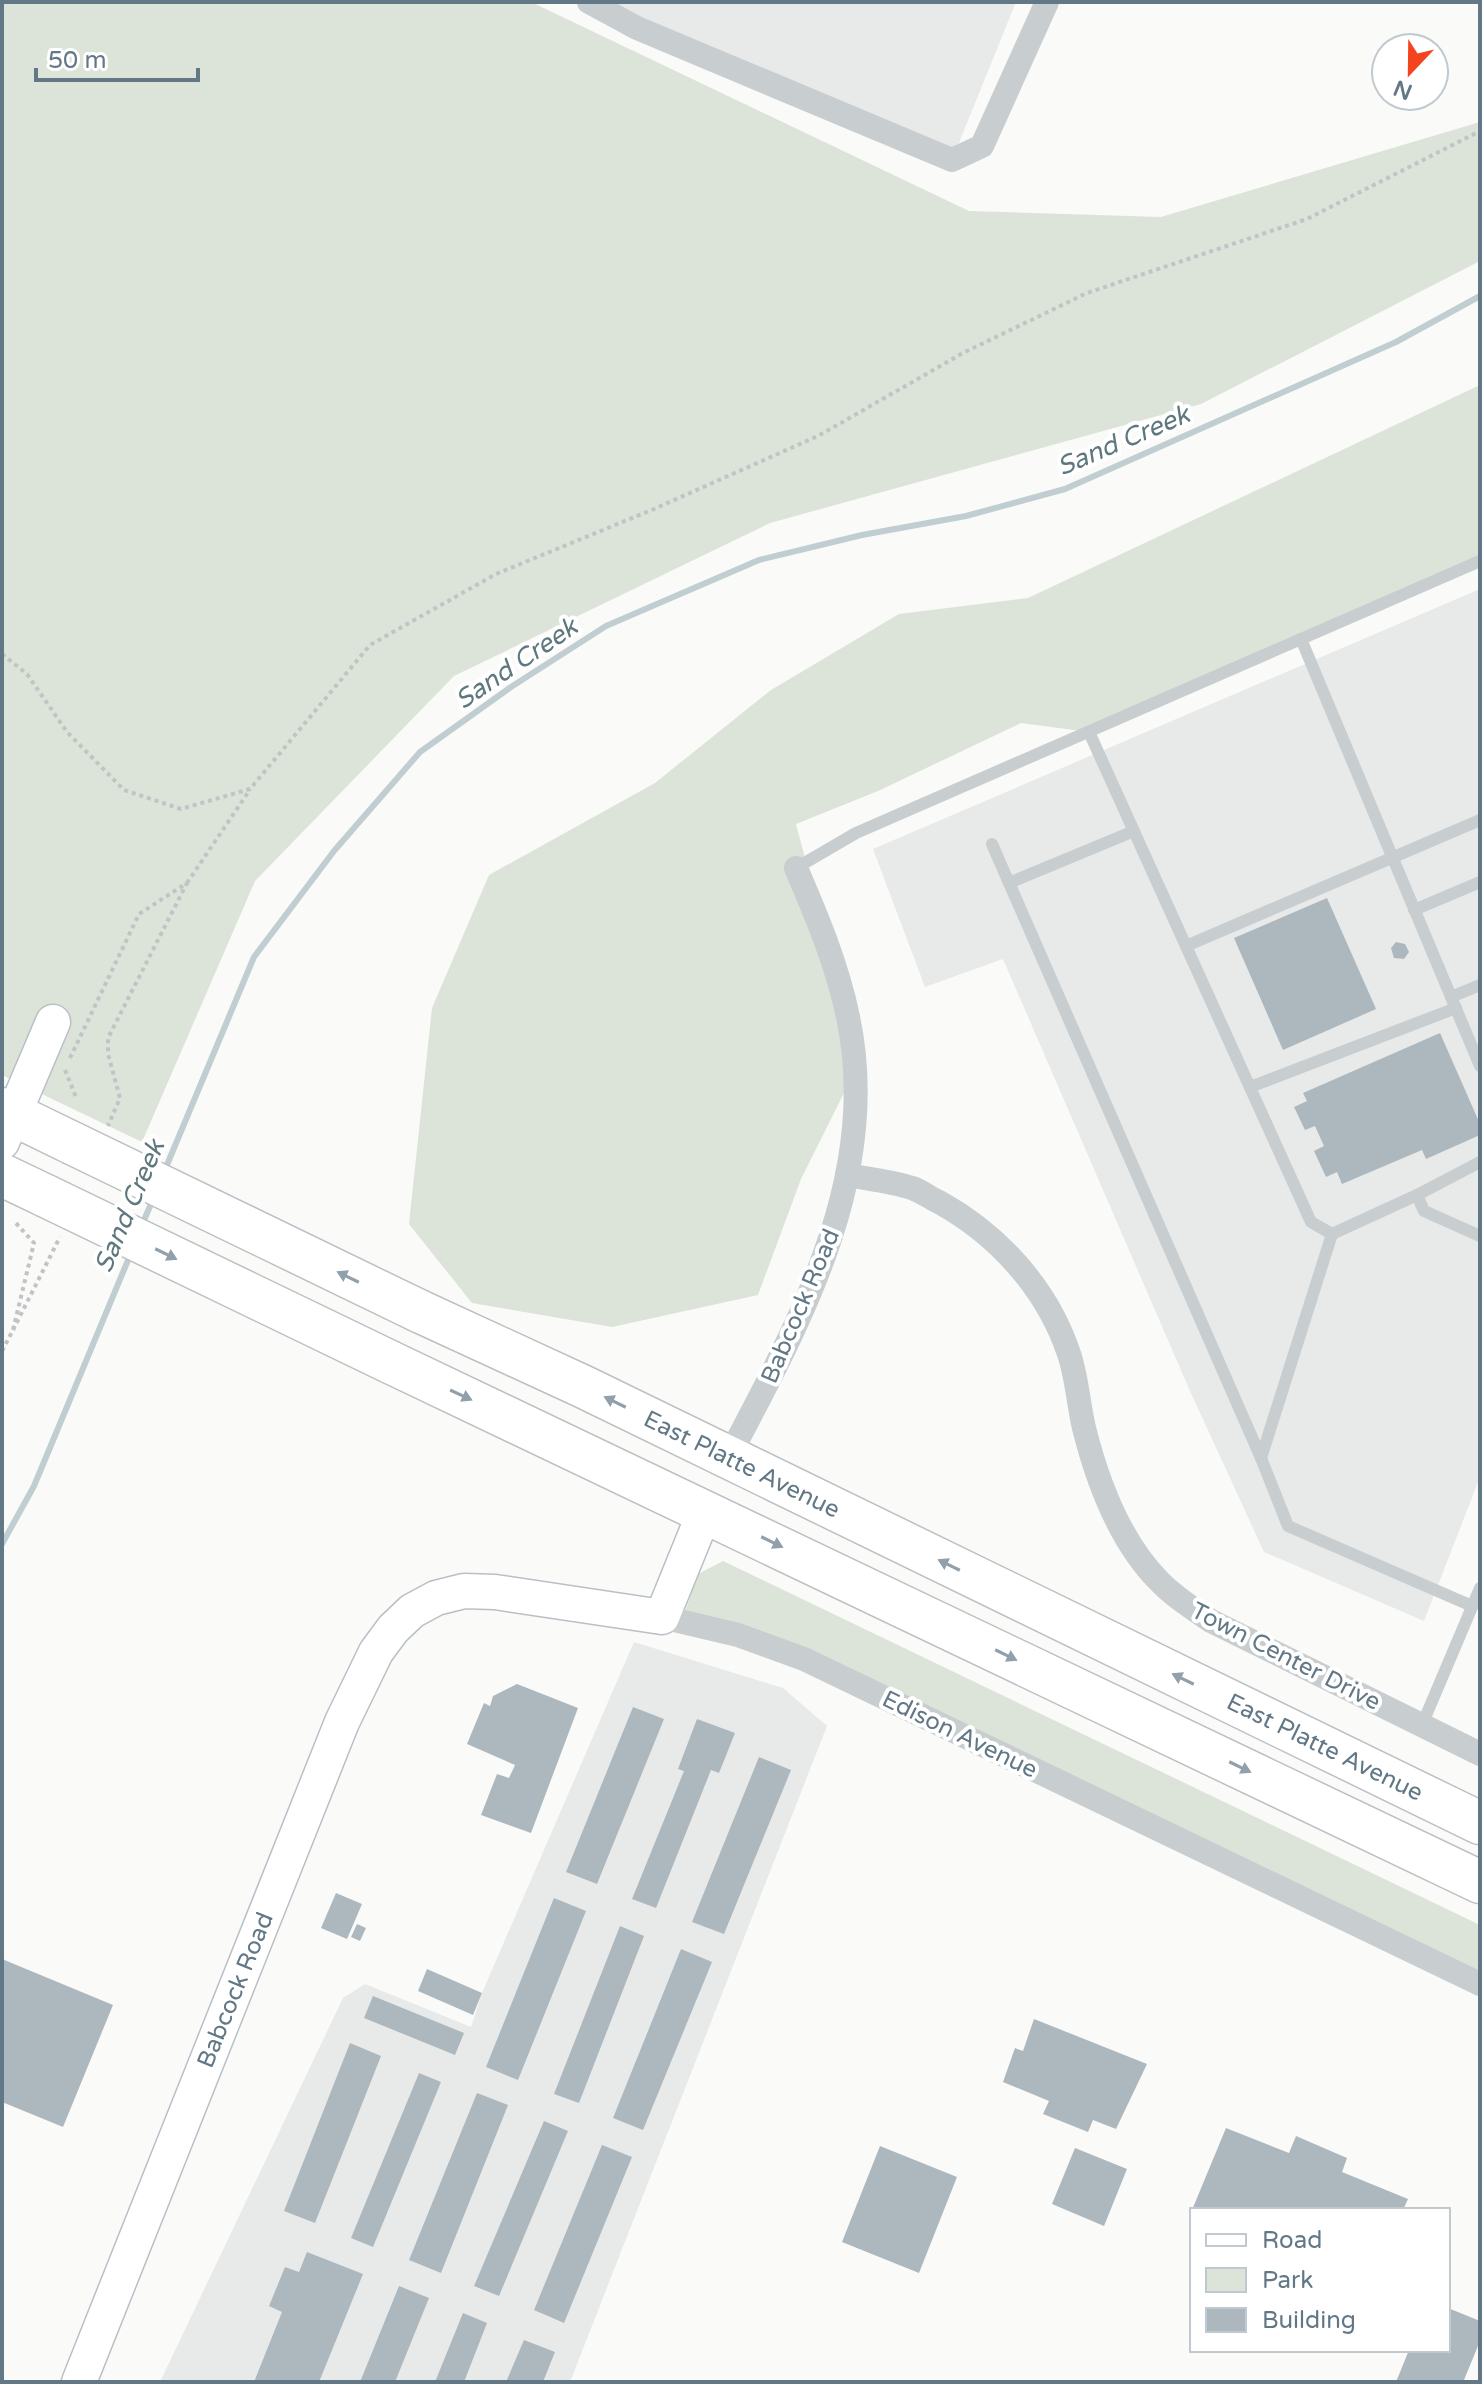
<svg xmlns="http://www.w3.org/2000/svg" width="1482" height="2384" viewBox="0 0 1482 2384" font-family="'Varela Round',sans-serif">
<rect width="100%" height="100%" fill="#fafaf8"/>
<g fill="#e8eae9">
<path d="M574,2h442l-64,158z"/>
<path d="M1480,589v888l-56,144 -160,-69 -74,-161 -187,-432 -78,28 -52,-138z"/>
<path d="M634,1642l149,46 44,38 -257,656h-410l183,-384 22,-14 106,43 11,-34z"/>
</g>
<g fill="#dce3d8">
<path d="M2,2h529l438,209 192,6 319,-95v139l-279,143 -431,119 -316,153 -199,205 -113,261 -140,-67z"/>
<path d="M1480,385v176l-391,171 -68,-9 -143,68 -82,33 29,110 29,139 -53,106 -43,116 -146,32 -140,-24 -63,-79 23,-216 57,-133 166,-92 116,-93 128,-76 129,-16z"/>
<path d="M723,1561l757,364v55l-795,-368 13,-38z"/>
</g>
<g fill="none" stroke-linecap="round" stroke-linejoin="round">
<g stroke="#c0cdd1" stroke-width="6">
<path d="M164,1172l90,-215 80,-106 86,-99 91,-65 95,-61 153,-66 103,-25 104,-19 99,-27 331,-147 84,-46"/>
<path d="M141,1227l13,-30"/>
<path d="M2,1544l32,-58 97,-233"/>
</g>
</g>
<g fill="#adb8be">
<path d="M1327,898l49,111 -93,41 -49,-112z"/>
<path d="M1396,942l9,2 4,8 -5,7 -10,-1 -3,-10z"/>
<path d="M1440,1033l40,91v11l-54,24 -4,-9 -80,34 -5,-12 -11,5 -12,-26 10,-5 -9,-20 -10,4 -11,-23 13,-6 -4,-8z"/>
<path d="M517,1684l61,24 -47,125 -50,-18 16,-41 12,4 6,-13 -48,-21 17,-41 6,3 3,-10z"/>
<path d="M633,1707l31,12 -67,165 -31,-12z"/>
<path d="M697,1719l38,14 -16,40 -8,-3 -55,138 -24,-9 52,-128 -6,-2z"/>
<path d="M759,1757l32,13 -67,164 -32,-12z"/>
<path d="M336,1893l26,11 -15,35 -26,-11z"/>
<path d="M554,1898l32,13 -68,169 -32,-13z"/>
<path d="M357,1924l9,4 -6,13 -9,-4z"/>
<path d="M620,1926l24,10 -65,167 -25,-9z"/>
<path d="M681,1949l31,13 -69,168 -30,-12z"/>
<path d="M2,1959l111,46 -50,122 -61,-25z"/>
<path d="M427,1969l55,24 -9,22 -55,-24z"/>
<path d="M373,1996l91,37 -9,22 -91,-37z"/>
<path d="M1034,2019l113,45 -31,65 -23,-9 -5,12 -45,-18 6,-13 -46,-19 12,-34 8,3z"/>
<path d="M350,2043l31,13 -66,167 -31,-12z"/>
<path d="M419,2073l22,9 -68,165 -22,-9z"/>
<path d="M477,2093l31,12 -67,168 -32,-13z"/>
<path d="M544,2121l24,10 -69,165 -25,-10z"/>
<path d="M1226,2128l63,25 7,-17 51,22 -5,14 66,27 -5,11h-211z"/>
<path d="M602,2145l30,12 -68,166 -30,-13z"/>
<path d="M880,2146l77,31 -38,96 -77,-31z"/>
<path d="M1075,2148l52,21 -23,57 -52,-22z"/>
<path d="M307,2252l56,22 -44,108h-65l28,-70 -13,-6 16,-39 14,5z"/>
<path d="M399,2286l30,12 -34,84h-35z"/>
<path d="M1448,2308l32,13v20l-16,39 6,2h-74l13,-32h39z"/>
<path d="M463,2313l24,10 -23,59h-29z"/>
<path d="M524,2340l31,12 -12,30h-37z"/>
</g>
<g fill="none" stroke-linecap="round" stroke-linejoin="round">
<g stroke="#b9c0c5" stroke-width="37">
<g id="secondary">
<path d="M2,1142l51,-120"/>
<path d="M79,2382l263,-660 34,-70 17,-23 19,-18 24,-13 28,-7 31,1 167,25 43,-106"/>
</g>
</g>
<g stroke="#bcc0c3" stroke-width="45">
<g id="highway">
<path d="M2,1109l70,34"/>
<path d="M2,1175l44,21"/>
<path d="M419,1311l165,76 896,436"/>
<path d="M390,1362l1090,520"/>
</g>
</g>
<g stroke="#c1c4c6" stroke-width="4" stroke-dasharray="4 4" stroke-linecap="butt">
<path d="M2,654l25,20 40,58 57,58 57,19 69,-20 120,-144 126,-71 158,-65 164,-73 145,-83 124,-60 220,-74 173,-88"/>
<path d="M187,883l62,-92"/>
<path d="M70,1058l69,-144 48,-31 -79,155v16l12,44 -12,28"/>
<path d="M65,1070l11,27"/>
<path d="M13,1330l47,-93"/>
<path d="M2,1351l11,-21 21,-87 -19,-21"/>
</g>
<g stroke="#c8cdd0" stroke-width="12">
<path d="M1301,639l179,427"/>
<path d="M1089,732l222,490 21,12 85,-39 63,-33"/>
<path d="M992,844l269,614 71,-224"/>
<path d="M796,868l60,-35 624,-272"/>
<path d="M1009,883l125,-52"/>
<path d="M1414,910l66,-28"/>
<path d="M1186,946l294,-126"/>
<path d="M1451,997l29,-12"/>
<path d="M1250,1087l206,-79"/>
<path d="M1417,1195l7,16 56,25"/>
<path d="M1261,1458l27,68 184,80"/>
<path d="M1422,1725l58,-137"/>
</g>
<g stroke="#c8cdd0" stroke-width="24">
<path d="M589,2l48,26 315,132 30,-14 65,-144"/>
<path d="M847,1175c21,4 44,6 65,13 9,3 18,10 27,14 58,32 107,85 129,149 9,24 10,52 16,77 13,52 36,113 74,152 15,16 34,28 53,41l269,133"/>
<path d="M728,1458c71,-135 154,-282 120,-441 -11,-53 -31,-100 -52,-149"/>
<path d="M662,1617l76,18 66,24 676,325"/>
</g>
<use href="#secondary" stroke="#fff" stroke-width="34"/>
<use href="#highway" stroke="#fff" stroke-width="42"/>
<g stroke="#bcc0c3" stroke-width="45" stroke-linecap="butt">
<g id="highway-bridge">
<path d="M72,1143l347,168"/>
<path d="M46,1196l344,166"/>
</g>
</g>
<use href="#highway-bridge" stroke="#fff" stroke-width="42"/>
</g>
<defs><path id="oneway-solid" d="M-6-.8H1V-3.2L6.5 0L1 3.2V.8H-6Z" transform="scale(2)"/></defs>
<g fill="#91a0aa">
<use href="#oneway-solid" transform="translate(166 1254) rotate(26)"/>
<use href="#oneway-solid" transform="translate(348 1277) rotate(-154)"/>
<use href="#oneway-solid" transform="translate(461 1395) rotate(25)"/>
<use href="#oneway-solid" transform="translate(615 1402) rotate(-154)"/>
<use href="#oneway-solid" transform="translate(772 1542) rotate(26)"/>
<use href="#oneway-solid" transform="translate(949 1565) rotate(-154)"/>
<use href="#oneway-solid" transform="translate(1006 1655) rotate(26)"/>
<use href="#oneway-solid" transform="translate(1183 1679) rotate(-154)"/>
<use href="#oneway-solid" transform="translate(1240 1767) rotate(26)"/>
</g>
<g text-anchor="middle" stroke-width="8" stroke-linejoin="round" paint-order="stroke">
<g font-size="24" fill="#627886" stroke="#fff">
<text transform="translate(800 1306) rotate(-67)" y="8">Babcock Road</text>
<text transform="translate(742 1464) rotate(26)" y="8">East Platte Avenue</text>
<text transform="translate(1286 1656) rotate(27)" y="8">Town Center Drive</text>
<text transform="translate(960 1734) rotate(26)" y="8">Edison Avenue</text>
<text transform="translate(1325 1747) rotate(26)" y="8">East Platte Avenue</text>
<text transform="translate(235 1990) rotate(-68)" y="8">Babcock Road</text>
</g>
<g font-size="26" font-style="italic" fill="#5e787e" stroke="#fff">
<text transform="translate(1123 440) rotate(-23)" y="9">Sand Creek</text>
<text transform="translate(516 663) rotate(-34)" y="9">Sand Creek</text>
<text transform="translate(129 1206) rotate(-67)" y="9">Sand Creek</text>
</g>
</g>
<rect width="1482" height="2384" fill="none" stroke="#627886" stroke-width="8"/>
<rect x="1190" y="2208" width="260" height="144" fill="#ffffff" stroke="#c0c9cf" stroke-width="2"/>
<rect x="1206" y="2234" width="40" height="12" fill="#ffffff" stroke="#c0c9cf" stroke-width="2"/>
<text x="1262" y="2248" font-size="24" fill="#627886">Road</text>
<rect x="1206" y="2268" width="40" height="24" fill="#dce3d8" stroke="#c0c9cf" stroke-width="2"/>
<text x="1262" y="2288" font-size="24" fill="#627886">Park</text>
<rect x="1206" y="2308" width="40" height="24" fill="#adb8be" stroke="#c0c9cf" stroke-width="2"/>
<text x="1262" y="2328" font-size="24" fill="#627886">Building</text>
<g transform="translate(1410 72) rotate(202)"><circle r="38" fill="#ffffff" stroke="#c0c9cf" stroke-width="2"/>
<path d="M0-6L14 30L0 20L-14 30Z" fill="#f3441f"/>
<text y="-12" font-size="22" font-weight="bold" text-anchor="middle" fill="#627886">N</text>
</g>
<path d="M36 68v12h162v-12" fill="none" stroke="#627886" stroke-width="4"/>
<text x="48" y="68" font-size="24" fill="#627886" stroke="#ffffff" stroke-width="6" paint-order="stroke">50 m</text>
</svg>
